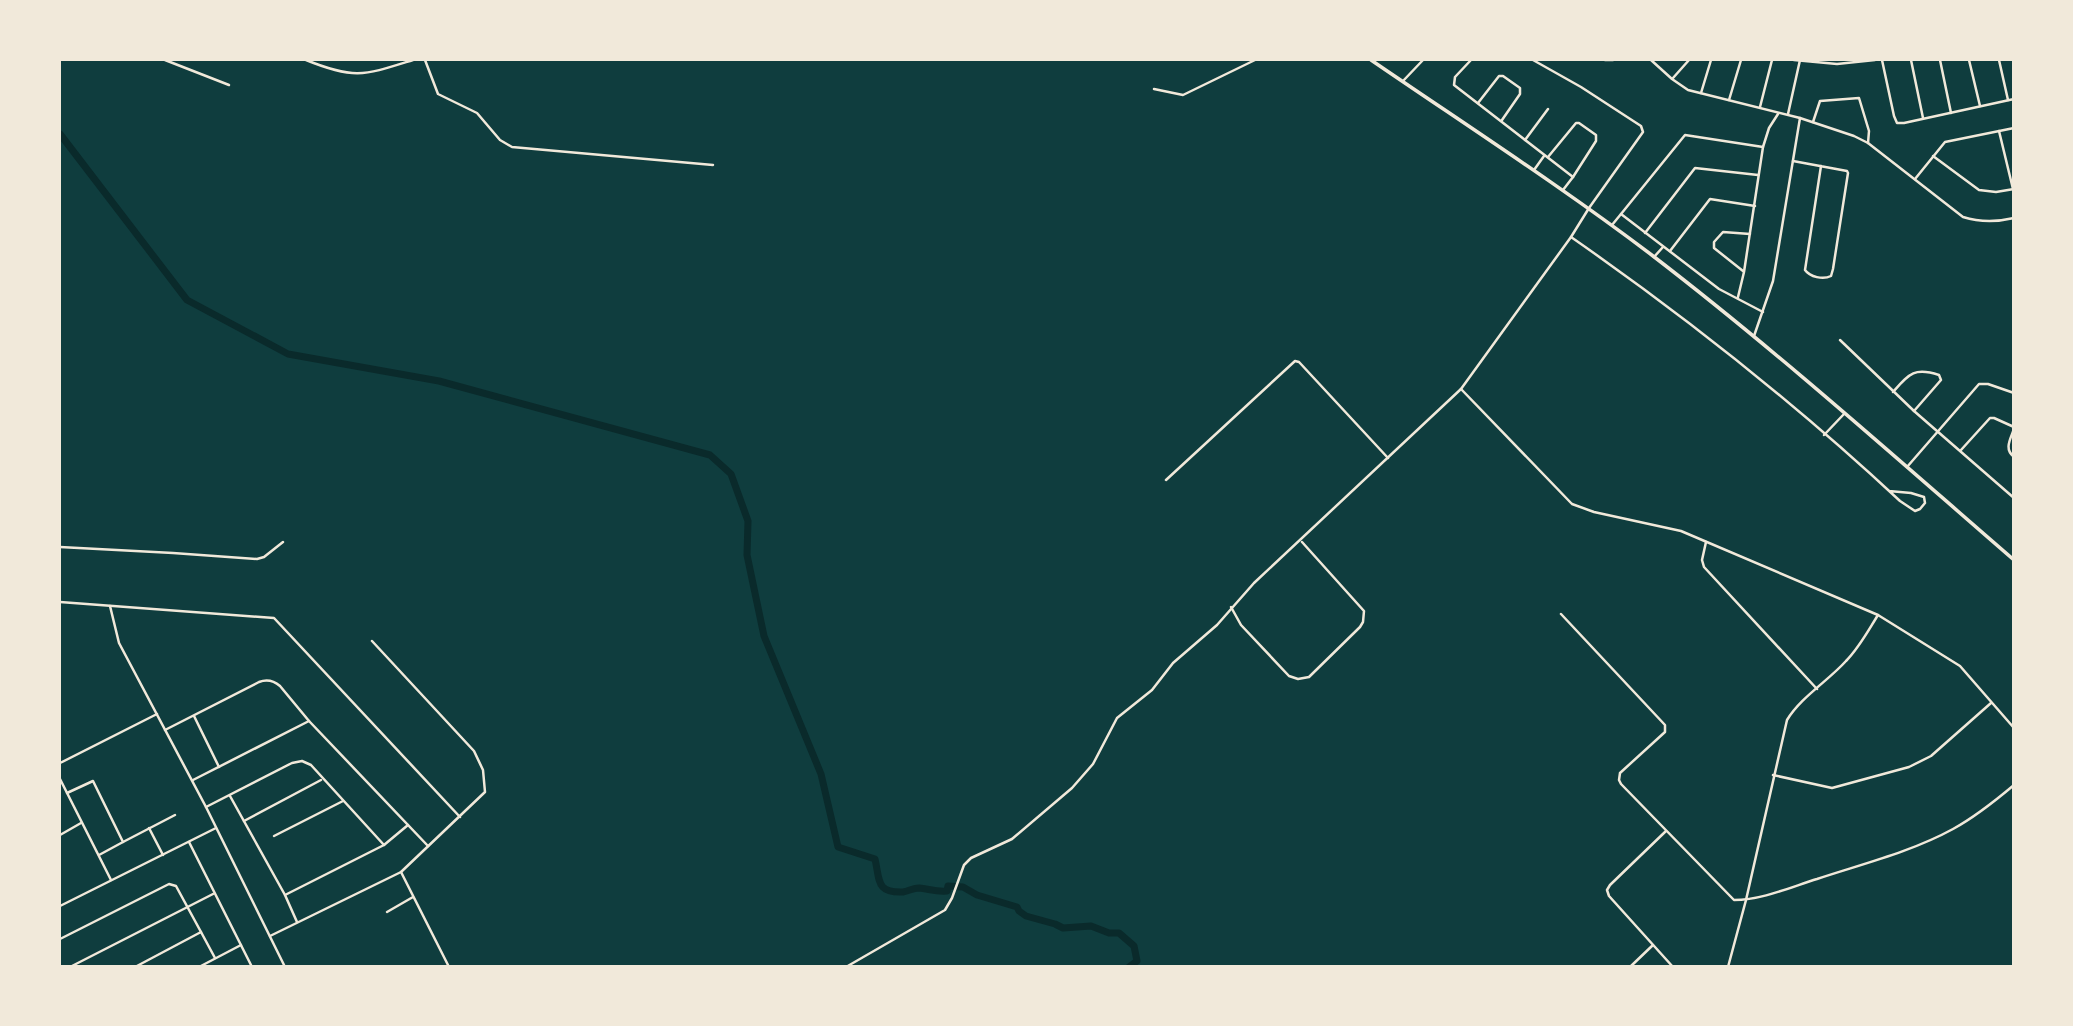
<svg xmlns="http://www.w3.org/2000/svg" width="2073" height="1026" viewBox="0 0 2073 1026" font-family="Ubuntu,sans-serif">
<rect width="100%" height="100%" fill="#0f3d3e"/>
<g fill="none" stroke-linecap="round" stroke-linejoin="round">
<path stroke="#0a2a2b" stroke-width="7" d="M60,134l127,166 101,54 151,27 271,74 21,19 17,47 -1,34 17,81 57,138 17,73 37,12c5,22 1,34 28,33 6,-1 10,-4 16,-4 10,1 17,4 28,3l1,-5 15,1 14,8 40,12 2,4 7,5 29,8 8,4 28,-2 18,7h10l15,13 3,15 -8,6"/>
<g stroke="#f1e9da" stroke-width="2.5">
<path d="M165,60l64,25"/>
<path d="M306,60c49,20 59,15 107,0"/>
<path d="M425,60l13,34 39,19 23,27 12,7 201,18"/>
<path d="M1471,60l-16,17 -1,8 119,92 -10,13"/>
<path d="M1605,60h8"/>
<path d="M1651,60l21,19 16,11 112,28 54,18 14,7 95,74c16,5 34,5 51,1"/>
<path d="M1882,60l12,56 3,7h7l110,-24"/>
<path d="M1911,60l12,58"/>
<path d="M1940,60l11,53"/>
<path d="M1969,60l11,46"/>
<path d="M1999,60l9,40"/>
<path d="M1673,78l16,-18"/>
<path d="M1403,81l20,-21"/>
<path d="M1154,89l29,6 72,-35"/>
<path d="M1701,93l10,-33"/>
<path d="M1729,100l12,-40"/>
<path d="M1478,103l21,-27h4l17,12v6l-18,26"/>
<path d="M1760,107l12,-47"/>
<path d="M1788,114l12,-54"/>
<path d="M1813,122l7,-21 39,-3 10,33 -1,12"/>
<path d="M1999,131l14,58"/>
<path d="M1525,140l23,-31"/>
<path d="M1933,156l46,34 17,2 18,-3"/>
<path d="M1548,157l28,-34h3l17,12v6l-23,36"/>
<path d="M1793,161l54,10 1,2 -15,96 -2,7c-8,4 -21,1 -26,-6l16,-104"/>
<path d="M1534,170l10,-14"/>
<path d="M1915,179l30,-37 69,-14"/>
<path d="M1621,214l64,-79 78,12"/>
<path d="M1612,225l9,-11 98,75 44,23"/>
<path d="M1645,233l50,-65 63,7"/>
<path d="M1571,237c115,80 227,169 329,264l15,10 5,-2 5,-6 -1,-6 -13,-4 -22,-2"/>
<path d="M1670,251l40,-52 45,7"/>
<path d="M1654,257l9,-10"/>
<path d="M1743,271l-29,-23v-6l9,-10 27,2"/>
<path d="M1738,297l6,-25 19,-125 6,-19 9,-14"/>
<path d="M1754,336l19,-55 27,-163"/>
<path d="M1840,340l74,71 100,87"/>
<path d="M1461,389l111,115 22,8 87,19 197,84 82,51 54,62"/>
<path d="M1893,392c16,-18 21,-25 46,-17l2,5 -27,31"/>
<path d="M2014,429c-4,11 -10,20 0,28"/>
<path d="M1824,435l20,-21"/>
<path d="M1961,450l29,-32h4l20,9"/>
<path d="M1907,467l72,-83h9l26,9"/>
<path d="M1166,480l129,-119 4,1 89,96"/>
<path d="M1706,542l-4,18 2,7 113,122"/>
<path d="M60,547l113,6 84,6 7,-2 19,-15"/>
<path d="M60,602l214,16 186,199"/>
<path d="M110,606l9,37 87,164 79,160"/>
<path d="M1231,607l10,18 48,51 9,3 11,-2 51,-50 3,-5 1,-11 -62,-69"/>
<path d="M1561,614l104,111v7l-45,41 -1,7 2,4 113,116c28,0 57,-13 83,-21 45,-15 94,-27 136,-50 22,-12 42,-28 61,-44"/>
<path d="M194,716l25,51"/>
<path d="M165,730l94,-48c8,-3 14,-2 21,4l29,35 119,125"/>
<path d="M60,763l97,-49"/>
<path d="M1773,775l59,13 77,-21 22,-11 60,-53"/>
<path d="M60,779l51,101"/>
<path d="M193,780l116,-59"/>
<path d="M67,793l26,-12 30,61 -24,13"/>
<path d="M230,796l55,99 12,27"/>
<path d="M206,807l86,-44 10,-2 9,4 73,80"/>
<path d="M244,821l77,-41"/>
<path d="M149,828l14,27"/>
<path d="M1666,831l-56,54 -3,5 2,6 64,71"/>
<path d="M60,835l21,-12"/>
<path d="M274,836l69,-35"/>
<path d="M123,842l52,-27"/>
<path d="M189,842l63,125"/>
<path d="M401,872l48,95"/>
<path d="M285,895l99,-50 24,-20"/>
<path d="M60,906l156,-78"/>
<path d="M387,912l26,-15"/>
<path d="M270,936l131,-64 84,-80 -2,-22 -9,-19 -102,-110"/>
<path d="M60,939l109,-55 7,2 25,46"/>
<path d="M70,967l143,-73"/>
<path d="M135,967l66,-35 14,26"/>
<path d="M199,967l42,-22"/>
<path d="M846,967l99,-57 7,-12 12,-33 7,-7 41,-19 60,-51 21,-24 24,-46 35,-28 21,-27 44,-38 37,-42 207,-194 110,-152 18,-29 54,-76 -2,-6 -60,-39 -48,-27"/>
<path d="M1630,967l23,-22"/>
<path d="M1728,967l18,-67 41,-180c14,-23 41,-39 59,-59 13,-13 22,-30 32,-46"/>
</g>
<path stroke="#f1e9da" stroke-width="2.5" d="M1794,60l43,4 38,-4"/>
<path stroke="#f1e9da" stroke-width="3.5" d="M1371,60c95,65 191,127 282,196 125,96 242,201 361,304"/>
</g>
<rect width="2073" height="1026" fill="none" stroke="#f1e9da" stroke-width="122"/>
</svg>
